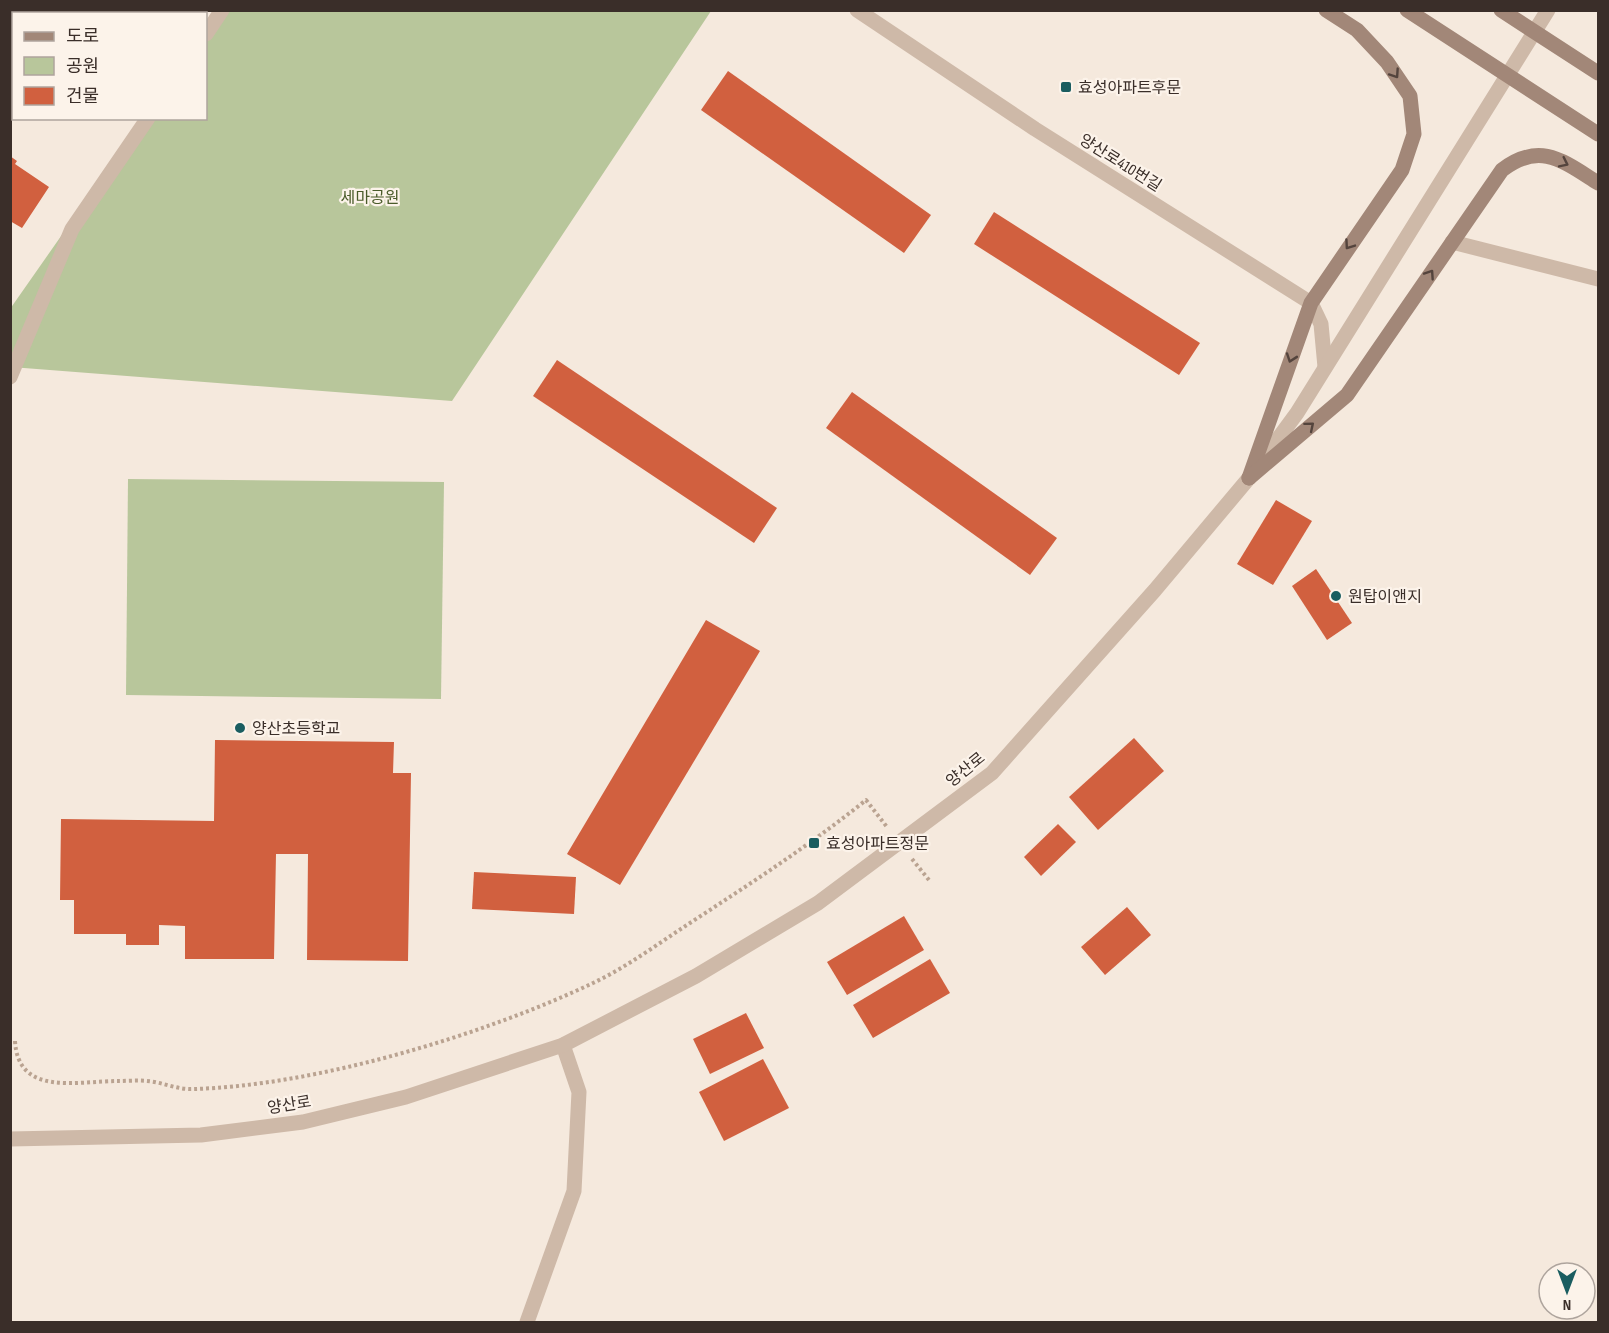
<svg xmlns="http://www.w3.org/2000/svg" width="1609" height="1333" viewBox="0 0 1609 1333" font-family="'Sofia Sans Condensed','Noto Sans KR',sans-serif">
<rect width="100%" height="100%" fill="#f5e9dd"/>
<g fill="#b8c69b">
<path d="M219,11h492l-259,390 -441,-34 -1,-58 133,-190 63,-1v-89z"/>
<path d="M128,479l316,3 -3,217 -315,-4z"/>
</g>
<g fill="#d1603f">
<path d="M144,10h23l-2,4h-16z"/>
<path d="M728,71l203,144 -27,38 -203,-143z"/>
<path d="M10,156l7,5 -2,3 34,23 -27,41 -12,-7z"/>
<path d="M994,212l206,131 -21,32 -205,-131z"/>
<path d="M557,360l220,148 -23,35 -221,-147z"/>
<path d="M852,392l205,146 -27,37 -204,-147z"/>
<path d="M1276,500l36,21 -39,64 -36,-21z"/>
<path d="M1316,569l36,54 -25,17 -35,-54z"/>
<path d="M706,620l54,31 -140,234 -53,-31z"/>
<path d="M1134,738l30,33 -66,59 -29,-33z"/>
<path d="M215,740l179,2 -1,31h18l-3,188 -101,-1 1,-106h-32l-2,105h-89v-33l-26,-1v20h-33v-11h-52v-34h-14l1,-81 153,2z"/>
<path d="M1058,824l18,18 -35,34 -17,-19z"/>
<path d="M474,872l102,5 -2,37 -102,-5z"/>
<path d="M1127,907l24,28 -46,40 -24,-28z"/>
<path d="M904,916l20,34 -77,45 -20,-33z"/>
<path d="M930,959l20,34 -77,45 -20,-33z"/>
<path d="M746,1013l18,35 -54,26 -17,-35z"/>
<path d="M763,1059l26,49 -65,33 -25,-49z"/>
</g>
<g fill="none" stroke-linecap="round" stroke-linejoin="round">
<g stroke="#baa391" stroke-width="4" stroke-dasharray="3 3" stroke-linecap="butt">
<path d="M912,859l17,21"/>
<path d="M15,1041c3,56 62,40 103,40 9,0 19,-1 29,0 15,1 31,9 46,8 121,-3 291,-54 400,-106 34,-16 66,-40 97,-60 61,-40 119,-77 176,-123l21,27"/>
</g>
<g stroke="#ceb9a8" stroke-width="15">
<path d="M1452,242l146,37"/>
<path d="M527,1322l47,-131 5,-99 -16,-47"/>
</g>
<g stroke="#ceb9a8" stroke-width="15">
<path d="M857,10l178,119 276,174 10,21 4,43"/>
<path d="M206,34l16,-24"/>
<path d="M10,377l62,-148 76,-111"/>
<path d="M10,1139l191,-4 102,-13 103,-25 157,-52 133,-69 122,-73 174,-130 163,-183 94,-112 48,-65 251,-403"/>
</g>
<g stroke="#a28778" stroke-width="15">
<path d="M1407,10l191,124"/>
<path d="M1501,10l97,63"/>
<path d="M1249,478l62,-175 91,-133 12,-36 -4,-38 -23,-34 -30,-32 -31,-20"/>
<path d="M1249,478l98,-83 155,-225c38,-29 61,-9 96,13"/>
</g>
</g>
<defs><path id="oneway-chevron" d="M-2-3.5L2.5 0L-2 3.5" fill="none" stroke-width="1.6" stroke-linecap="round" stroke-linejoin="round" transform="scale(1.5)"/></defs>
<g stroke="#54443d">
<use href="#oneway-chevron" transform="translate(1395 74) rotate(56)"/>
<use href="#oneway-chevron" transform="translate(1564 163) rotate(26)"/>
<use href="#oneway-chevron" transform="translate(1349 245) rotate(125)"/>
<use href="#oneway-chevron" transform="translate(1430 274) rotate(-56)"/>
<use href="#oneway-chevron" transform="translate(1291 358) rotate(109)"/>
<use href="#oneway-chevron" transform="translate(1310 426) rotate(-40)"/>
</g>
<g fill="#1a5d60" stroke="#fcf3ea" stroke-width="2">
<rect x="1060" y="81" width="12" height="12" rx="3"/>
<circle cx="1336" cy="596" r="6"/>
<circle cx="240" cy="728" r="6"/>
<rect x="808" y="837" width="12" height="12" rx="3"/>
</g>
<g text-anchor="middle" stroke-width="4.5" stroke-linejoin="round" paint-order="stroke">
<g font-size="16" fill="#3a2e29" stroke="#fcf3ea" text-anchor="start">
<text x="1078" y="93">효성아파트후문</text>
<text x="1348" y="602">원탑이앤지</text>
<text x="252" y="734">양산초등학교</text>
<text x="826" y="849">효성아파트정문</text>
</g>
<g font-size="16" fill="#3a2e29" stroke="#fcf3ea">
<text transform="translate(1121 162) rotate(32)" y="6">양산로410번길</text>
<text transform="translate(965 769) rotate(-39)" y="6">양산로</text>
<text transform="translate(289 1104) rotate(-9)" y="6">양산로</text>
</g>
<g font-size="16" fill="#4a5b2a" stroke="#fcf3ea">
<text x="370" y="203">세마공원</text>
</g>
</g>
<rect width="1609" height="1333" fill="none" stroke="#3a2e29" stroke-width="24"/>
<rect x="12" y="12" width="195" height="108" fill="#fcf3ea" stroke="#aea49d" stroke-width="1.5"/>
<rect x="24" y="32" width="30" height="9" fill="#a28778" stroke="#aea49d" stroke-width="1.5"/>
<text x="66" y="42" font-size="18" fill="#3a2e29">도로</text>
<rect x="24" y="57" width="30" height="18" fill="#b8c69b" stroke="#aea49d" stroke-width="1.5"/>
<text x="66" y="72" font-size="18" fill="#3a2e29">공원</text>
<rect x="24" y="87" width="30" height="18" fill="#d1603f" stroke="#aea49d" stroke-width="1.5"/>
<text x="66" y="102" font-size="18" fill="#3a2e29">건물</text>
<g transform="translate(1567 1291) rotate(180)"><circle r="28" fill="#fcf3ea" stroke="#aea49d" stroke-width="1.5"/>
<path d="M0-4.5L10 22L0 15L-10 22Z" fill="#1a5d60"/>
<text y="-9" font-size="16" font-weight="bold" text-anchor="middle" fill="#3a2e29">N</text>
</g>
</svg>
